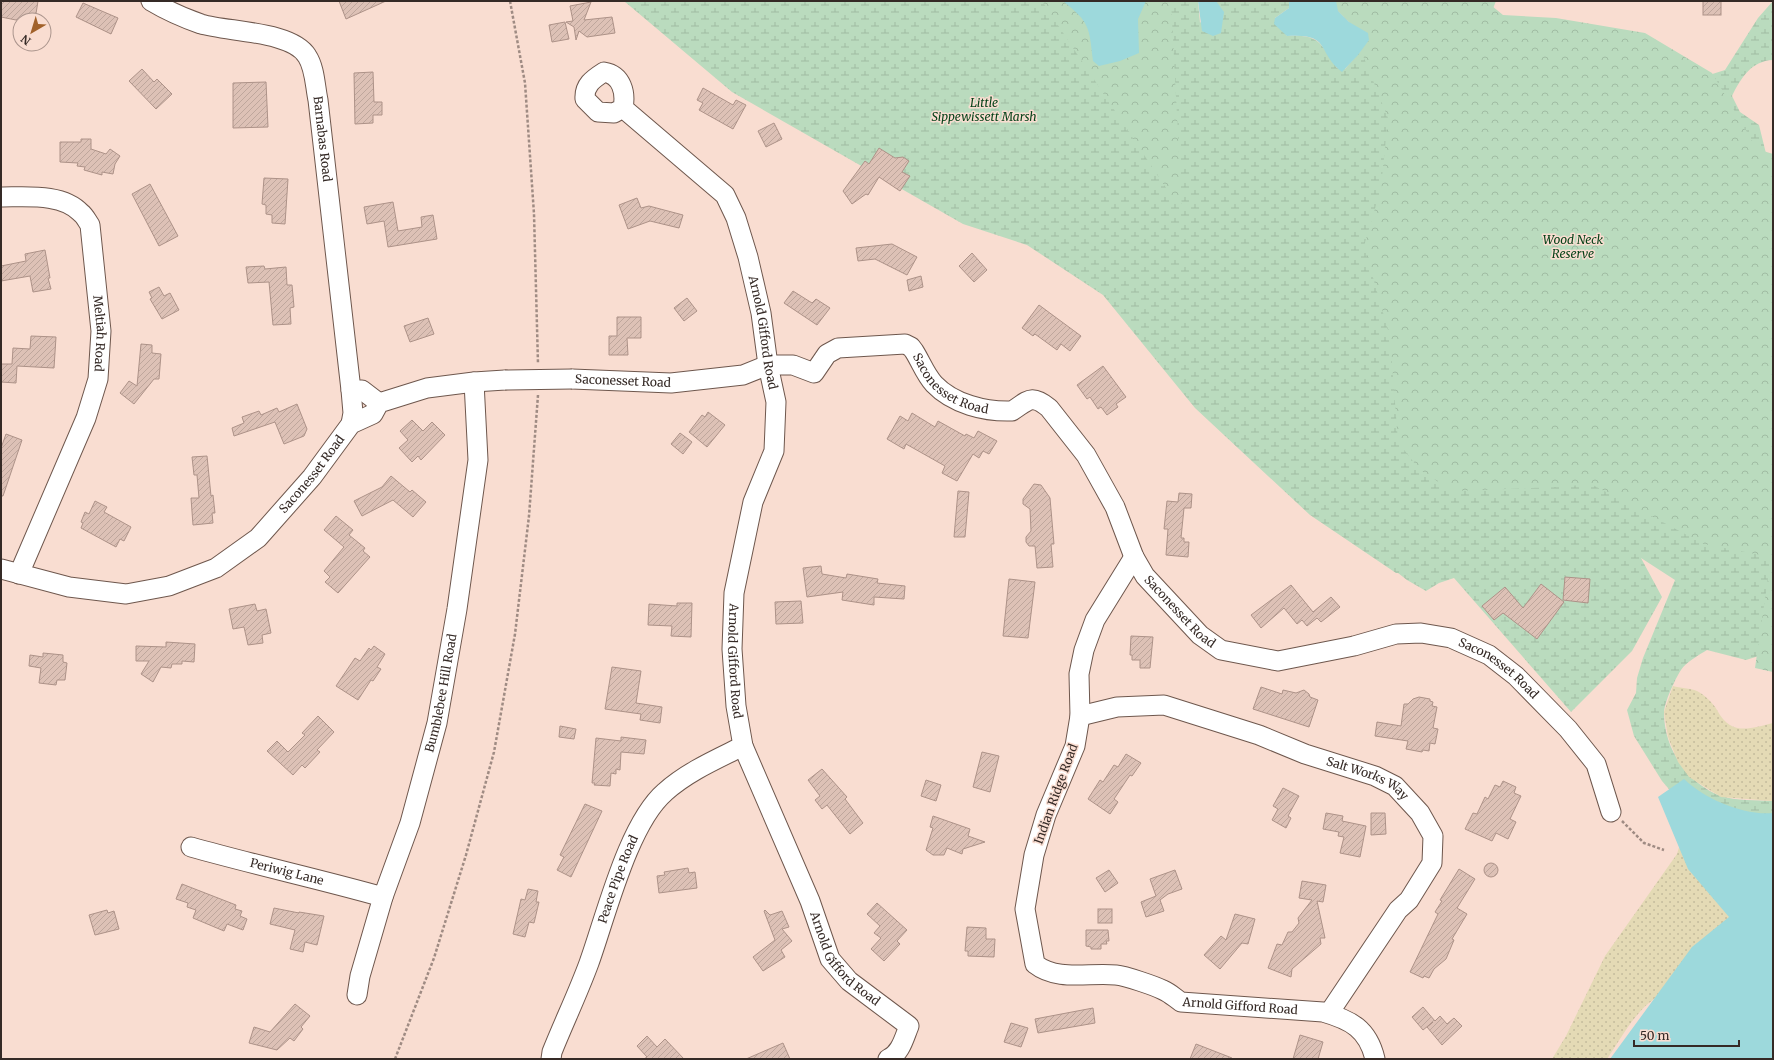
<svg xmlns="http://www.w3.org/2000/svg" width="1774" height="1060" viewBox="0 0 1774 1060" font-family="Merriweather,serif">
<defs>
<pattern id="wetland-marsh" width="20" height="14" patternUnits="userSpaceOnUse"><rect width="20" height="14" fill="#badbbe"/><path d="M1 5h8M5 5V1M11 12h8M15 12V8" fill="none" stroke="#a0bca3"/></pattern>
<pattern id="sand-dots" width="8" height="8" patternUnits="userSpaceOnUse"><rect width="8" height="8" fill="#e4dab5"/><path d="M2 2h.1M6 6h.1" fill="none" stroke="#c4bb9c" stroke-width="1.8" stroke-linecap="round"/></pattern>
<pattern id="park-crowns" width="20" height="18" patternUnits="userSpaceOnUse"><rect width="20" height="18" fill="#badbbe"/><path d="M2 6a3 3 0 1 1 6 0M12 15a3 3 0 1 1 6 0" fill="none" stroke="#a0bca3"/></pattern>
<pattern id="building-hatch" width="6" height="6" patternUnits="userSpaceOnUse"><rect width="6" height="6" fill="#ddc1b6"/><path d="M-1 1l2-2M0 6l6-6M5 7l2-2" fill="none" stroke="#bea69c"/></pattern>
</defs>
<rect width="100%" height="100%" fill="#f9ddd1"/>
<path fill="url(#wetland-marsh)" d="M624,1h574l2,22 16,-22h73v7l-14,10 12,18c33,-2 33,7 50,32l8,1 19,-22 -15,-25 -11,-11 -2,-10h160l-4,10 3,36 145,-14 16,7 10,18 21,24 38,-12 33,-52 15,-17v59c-22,1 -32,18 -41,36l8,16 19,13 14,57v462l-5,9 -22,7 -39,-10c-8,5 -21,12 -26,20 -6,9 -17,33 -17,43 0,36 24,71 57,83 14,5 37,4 52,5v36l-99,-42 -12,-14 -28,-45 -7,-26 9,-17 1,-15 6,-20 32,-78 -34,-22 21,39 -30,54 -61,61 -117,-134 -15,5 -13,8 -19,-11 -9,-7h-2l-86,-58 -115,-107 -92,-113 -76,-50 -64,-21 -231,-132z"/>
<g fill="url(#sand-dots)">
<path d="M1673,686c7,2 17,2 24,5 8,4 16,12 20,19 14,26 32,19 56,13v78l-52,-4 -32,-20 -11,-15 -10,-25 -4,-25z"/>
<path d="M1684,831l89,119c-42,14 -89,24 -124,53 -17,14 -29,37 -42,56h-55l14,-23 39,-80 72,-102z"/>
</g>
<g fill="url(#park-crowns)">
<path d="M1042,1h129l11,211z"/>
<path d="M1328,1h158l17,14 53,3 89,15 67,40 45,76 16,5v518l-18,-4 16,-111 -67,-13 -113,-60 -32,3 -107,4 -33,-22 -21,-27 -8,-105 -26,-91 17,-58 7,-70 -38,-95z"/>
</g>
<g fill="#9dd9dc">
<path d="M1063,1h83l-8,18 1,34 -19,8 -21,5 -6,-5c-4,-35 -3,-38 -30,-60z"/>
<path d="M1198,1h18l8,11 -3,21 -8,3 -11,-5z"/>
<path d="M1289,1h47l2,10 11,11 19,11 1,7 -11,15 -16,17c-26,-20 -10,-39 -55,-36l-13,-12 1,-6 14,-10z"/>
<path d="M1684,779c21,20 60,37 89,34v246h-163l82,-112 37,-30 -41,-48 -30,-72z"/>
</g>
<g fill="url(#building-hatch)" stroke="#ad9288">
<path d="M1,1h37l-3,19h-19l-15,-3z"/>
<path d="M339,1h47l-40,18z"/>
<rect x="1703" y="1" width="18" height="14"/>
<path d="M591,2l-7,18 28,-3 3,16 -28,4 -8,-6 -3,9 -2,-13 -8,-5 7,-1 -3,-15z"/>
<path d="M83,3l35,15 -7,16 -35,-17z"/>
<path d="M565,22l4,17 -17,3 -3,-17z"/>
<path d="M142,69l12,13 3,-3 15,15 -16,15 -27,-28z"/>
<path d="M373,72l1,30h8v13h-9v8l-18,1 -1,-51z"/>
<path d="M266,82l2,45 -35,1v-45z"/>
<path d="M703,88l30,17 3,-5 10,5 -13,24 -34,-19 4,-7 -6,-3z"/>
<path d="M774,123l8,16 -16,8 -8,-16z"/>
<path d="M81,139h10v10l15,5 4,-5 10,7 -5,8 -2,10 -11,-2v3l-18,-5 1,-3 -8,-1 1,-3 -18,-1v-20h21z"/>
<path d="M879,148l16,10 8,-1 6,4 -7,11 8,4 -10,15 -21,-14 -11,18 -2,-1 -14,10 -9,-13 22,-30 4,3z"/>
<path d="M264,178l24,1 -3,45 -13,-1v-8l-6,-1v-9l-4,-1z"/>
<path d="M150,184l28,52 -19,10 -27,-52z"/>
<path d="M637,198l4,10 8,-2 34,9 -4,13 -29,-7 -22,8 -9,-24z"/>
<path d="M393,202l5,29 24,-4 -1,-10 12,-2 4,24 -49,8 -4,-26 -17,3 -3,-17z"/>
<path d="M892,244l25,13 -10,18 -32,-16 -17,2 -2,-13z"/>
<path d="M45,250l5,28h-2l3,11 -18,3 -3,-16 -29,5v-15l25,-5 -1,-7z"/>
<path d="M972,253l15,17 -13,12 -15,-16z"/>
<path d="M264,266l1,3 21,-2 1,18h5l2,22 -4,1 1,16 -18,1 -4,-43 -21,1 -2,-16z"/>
<path d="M921,276l2,11 -14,4 -2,-11z"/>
<path d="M159,287l5,9 6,-3 9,17 -17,9 -12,-20 2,-1 -3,-6z"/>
<path d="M793,291l19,12 4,-4 14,9 -13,17 -33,-22z"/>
<path d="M687,298l10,13 -13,10 -10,-13z"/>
<path d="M1039,305l42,31 -11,15 -9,-7 -4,6 -22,-16 -2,2 -11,-8z"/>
<path d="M617,317h24v21h-14l1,17h-19v-19h8z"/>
<path d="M428,318l6,16 -24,8 -6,-16z"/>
<path d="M31,336l25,1 -2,31 -37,-2 -1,17 -15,-1v-18h11l1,-16 17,1z"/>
<path d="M141,344l11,1v8l9,1 -2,25h-5l-20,25 -14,-11 9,-12 8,5z"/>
<path d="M1103,366l23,31 -10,7 2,3 -11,8 -6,-8 -3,2 -8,-12 -3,2 -10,-14z"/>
<path d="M297,404l10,25 -3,7 -20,8 -9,-22 -41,14 -2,-8 12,-5 -2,-6 17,-6 2,4 16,-7 2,4z"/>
<path d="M708,412l17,13 -18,22 -18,-15 13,-17 3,2z"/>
<path d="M912,413l23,14 3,-6 27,15 1,-2 8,4 4,-7 19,10 -8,13 -6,-3 -4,7 -6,-4 -16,27 -15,-8 3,-7 -39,-22 -2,5 -17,-10 13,-23 8,5z"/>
<path d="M412,420l11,11 9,-9 13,13 -24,25 -3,-4 -6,6 -13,-14 9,-8 -8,-9z"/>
<path d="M680,433l12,9 -9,12 -12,-10z"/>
<path d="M6,434l16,6 -19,56h-2v-48z"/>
<path d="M207,456l4,40 2,-1 2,18h-3l1,10 -20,2 -2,-27h8l-2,-23h-3l-2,-18z"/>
<path d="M391,476l19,16 2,-2 14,12 -13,15 -20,-17 -31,16 -8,-15 28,-14z"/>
<path d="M1034,484l7,1 9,13 4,46h-3l2,23 -16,1 -2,-22h-6l-3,-4v-5l5,-6 -1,-22 -7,-5v-5z"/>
<path d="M958,491l11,1 -4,45h-11z"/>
<path d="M1179,493l13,1 -1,14h-7l-3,30h3v4h5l-1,15 -22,-2 2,-26h-4l3,-28 11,1z"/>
<path d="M95,501l12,6 -3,5 27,15 -7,14 -4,-2 -4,8 -35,-19 2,-5 -2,-1 4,-10 4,2z"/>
<path d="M336,516l17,14 -4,5 16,13 -2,3 7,6 -32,36 -13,-11 5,-5 -6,-6 20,-24 -20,-17z"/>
<path d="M821,566l1,8 24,4 1,-4 31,5 -1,4 28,3 -1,13 -30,-2v8l-32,-5 1,-8 -36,5 -4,-29z"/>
<path d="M1565,577l25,2 -2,24 -25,-3z"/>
<path d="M1009,579l26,3 -7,56 -25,-2z"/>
<path d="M1541,584l23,18 -27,37 -34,-26 -9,7 -12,-14 23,-19 18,21z"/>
<path d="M1291,585l22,27 18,-15 9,10 -19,15 -4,-4 -10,8 -5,-6 -5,4 -13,-16 -23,20 -10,-13z"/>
<path d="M801,601l2,22 -27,1 -1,-22z"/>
<path d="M677,603h15l-1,34 -20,-1 1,-10 -24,-1 1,-21 28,2z"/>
<path d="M255,604l2,7 9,-2 5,24 -9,2 1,8 -15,2 -4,-18 -11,2 -4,-20z"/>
<path d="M1131,636l22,1 -3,31h-10v-8h-8v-5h-2z"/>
<path d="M166,642l29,2 -1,18 -12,-1v3h-10l-1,4 -10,-1 -8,15 -12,-8 8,-13h-13v-15l30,1z"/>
<path d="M374,646l11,8 -8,13 4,2 -8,12 -2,-1 -13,20 -22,-14 19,-28 5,3 9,-13 2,2z"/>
<path d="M43,653l20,2v7l4,1 -2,17h-8l-1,5 -17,-2 2,-15 -12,-2 1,-11 13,2z"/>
<path d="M612,667l29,4 -5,32 26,4 -2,16 -20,-3 1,-6 -36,-5z"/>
<path d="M1261,687l21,7 1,-4 13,3 8,-3 5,4 1,3 8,3 -9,27 -56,-18z"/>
<path d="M1419,697l11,2v2l3,1 -1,4 5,1 -4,21 5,1 -3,15 -5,-1 -1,8 -6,-1 -1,2 -16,-3 2,-8 -33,-5 2,-14 24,4 3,-22h4l5,-5z"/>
<path d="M318,716l16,16 -17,18 3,2 -15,16 -3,-3 -9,10 -26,-24 10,-10 11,11 17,-17 -3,-2z"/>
<path d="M560,726l16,3 -2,10 -15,-2z"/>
<path d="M621,737l25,3 -2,14 -23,-2 -1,18 -4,-1v5l-5,-1 -1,13 -16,-1 1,-2h-3l4,-45 25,3z"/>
<path d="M982,752l17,4 -9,36 -17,-5z"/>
<path d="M1126,754l15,9 -9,13 -2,-1 -16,24 4,3 -8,12 -22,-15 12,-19 3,2 11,-17 4,2z"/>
<path d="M822,769l25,28 -2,2 18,24 -13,11 -23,-29 -5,4 -7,-9 5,-4 -12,-16z"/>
<path d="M926,780l15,5 -5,16 -15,-5z"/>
<path d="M1503,781l13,6 -2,6 7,3 -11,23 6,3 -8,17 -12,-6 -4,8 -27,-12 8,-16 4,1 8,-17 3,2 7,-14 5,2z"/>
<path d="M1283,788l16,8 -11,20 3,2 -5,10 -14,-8 6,-11 -5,-3z"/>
<path d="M585,804l17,7 -31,66 -14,-7 7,-13 -4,-2z"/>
<path d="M1326,813l17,3 -1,5 24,5 -6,31 -20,-4 4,-16 -6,-1 1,-4 -16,-3z"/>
<path d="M1371,813h14l1,21 -15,1z"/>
<path d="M933,816l37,13 -2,7 17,6 -22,7 -1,5 -15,-6 -3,7h-11l-7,-5 7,-22 -3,-1z"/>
<circle cx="1491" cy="870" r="7"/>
<path d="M688,868l1,5 6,-1 2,16 -38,5 -2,-17 8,-1 -1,-3z"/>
<path d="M1459,869l16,10 -18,29 10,6 -15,25 2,1 -8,19 -12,10 -5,9 -5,-2 -1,2 -13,-6 28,-58 -3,-2 7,-11 -2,-1z"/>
<path d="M1109,870l9,13 -13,9 -9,-14z"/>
<path d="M1175,870l7,19 -14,5 -8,6 4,11 -18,6 -5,-15 15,-6 -6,-17z"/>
<path d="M1302,881l24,4 -3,17 -6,-1 8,37h-5l1,6 -29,25 -1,8 -23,-9 9,-24 5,1 6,-13h4l7,-9 -1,-5 14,-18 -13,-2z"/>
<path d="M182,884l54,21 -1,4 7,2 -2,5 7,3 -4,11 -16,-6 -3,7 -31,-13 3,-8 -9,-3 1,-4 -12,-4z"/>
<path d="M528,889l10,2 -2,11h3l-5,21 -5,-1 -4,15 -12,-3 8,-35 4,1z"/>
<path d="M877,903l30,27 -10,11 3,3 -16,17 -13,-12 10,-11 -7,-5 6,-7 -13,-12z"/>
<path d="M274,908l25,5v-1l25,4 -7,29 -12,-3 -2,10 -13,-3 5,-19 -25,-6z"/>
<rect x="1098" y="909" width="14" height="14"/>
<path d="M107,910l1,3 6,-2 5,18 -24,6 -6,-20z"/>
<path d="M765,910l5,5 12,-4 7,16 -7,2 10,12 -11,9 4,7 -22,14 -10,-14 22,-17 -11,-29z"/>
<path d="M1235,914l20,5 -7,25 -6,-1 -22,26 -16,-14 17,-19 5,4z"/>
<path d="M967,927l19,1v11h9l-1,18 -26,-1v-5h-3z"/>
<path d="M1086,930h22l1,11h-3l1,3h-6v5h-10v-2l-5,-1z"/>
<path d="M295,1004l15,12 -9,11 2,2 -9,12 -4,-3 -13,12 -28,-7 5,-16 16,5z"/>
<path d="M1423,1007l12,14 5,-5 7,8 7,-6 8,8 -20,19 -15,-18 6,-5 -10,8 -11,-13z"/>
<path d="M1093,1008l2,15 -57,10 -3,-14z"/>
<path d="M1011,1023l17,5 -7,19 -17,-5z"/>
<path d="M1300,1035l23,7 -5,17h-25z"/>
<path d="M647,1036l10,11 8,-8 19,20h-40l3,-2 -10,-11z"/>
<path d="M783,1043l7,16h-44z"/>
<path d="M1196,1044l36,14v1h-42z"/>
</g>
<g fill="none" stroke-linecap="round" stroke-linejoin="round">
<g stroke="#6e574d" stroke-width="21">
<g id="minor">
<path id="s1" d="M151,1c15,9 33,17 50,23 27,8 91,7 106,32 8,12 8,30 11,44l33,290h11l17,13"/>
<path id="s2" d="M623,108c3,-15 -1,-33 -19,-36 -11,7 -20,13 -19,27l13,13 16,1 9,-5 102,87 11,23 12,39 13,56 7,52 8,37 -2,49 -21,51 -19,91 -2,56 4,57 7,40 67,155 20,58 19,22 60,45c-5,12 -8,27 -21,33"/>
<path id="s3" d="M1,197c25,0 62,-4 80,16 4,3 6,8 9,12l11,106 -3,48 -12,39 -67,156"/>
<path id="s4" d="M572,379l99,4 72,-8 25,-10h25l21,8 13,-19 11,-6 67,-4 6,3 3,4c7,11 11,23 20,33 19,20 51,28 78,27 16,-10 19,-18 37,-3l37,47 29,52 19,50 11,19 55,59 21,15 57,11 76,-15 42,-12 25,-1 30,5 38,17 27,21 52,53 28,35 15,48"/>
<path d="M351,424l2,-11 -2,-23"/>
<path id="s5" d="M1134,557l-39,63 -11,30 -5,24 1,42 -5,30 -29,69 -12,40 -9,54 10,55c23,18 54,8 81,11 10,1 39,11 47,15 7,3 12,8 18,12l142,10c28,8 45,17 52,47"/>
<path id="s6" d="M1,569l68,18 57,7 43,-8 47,-18 42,-30 54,-61 39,-53 22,-10 6,-11 48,-15 47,-6 31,-2"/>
<path id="s7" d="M1080,716l37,-9 47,-2 95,30 46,19 70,22 20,10 25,27 13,23 -1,27 -23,37 -11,10 -69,103"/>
<path id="s8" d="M191,847c64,18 128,32 192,50"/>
<path id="s9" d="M357,995l3,-19 23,-79 27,-74 27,-100 20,-114 21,-149 -4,-78"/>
<path id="s10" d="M551,1059l1,-7c12,-30 26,-59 37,-89 17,-47 39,-139 76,-171 22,-20 52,-33 78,-46"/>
</g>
</g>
<g stroke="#9f8b83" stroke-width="2.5" stroke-dasharray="3 2" stroke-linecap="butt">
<path d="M510,1l15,82 9,131 4,150"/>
<path d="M1622,821l22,22 20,7"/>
<path d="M395,1059l39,-101 32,-103 28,-103 21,-118 14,-118 9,-121"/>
</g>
<use href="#minor" stroke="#fff" stroke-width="19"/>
<g stroke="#6e574d" stroke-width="21" stroke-linecap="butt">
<path id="minor-bridge" d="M505,380l67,-1"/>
</g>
<use href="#minor-bridge" stroke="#fff" stroke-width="19"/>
</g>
<g text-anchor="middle" stroke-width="3" stroke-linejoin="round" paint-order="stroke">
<g font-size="12" font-style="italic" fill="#054218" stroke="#f9ddd1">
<text x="984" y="107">Little<tspan x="984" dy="14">Sippewissett Marsh</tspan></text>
<text x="1573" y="244">Wood Neck<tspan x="1573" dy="14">Reserve</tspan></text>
</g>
<g font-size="12" fill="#352a26" stroke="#f9ddd1">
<text dy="4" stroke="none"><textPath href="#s1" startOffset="253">Barnabas Road</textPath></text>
<text dy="4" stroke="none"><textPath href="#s2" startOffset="403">Arnold Gifford Road</textPath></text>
<text dy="4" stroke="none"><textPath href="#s3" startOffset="208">Meltiah Road</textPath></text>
<text dy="4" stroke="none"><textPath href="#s4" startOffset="412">Saconesset Road</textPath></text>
<text dy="4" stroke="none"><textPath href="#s4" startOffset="51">Saconesset Road</textPath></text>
<text dy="4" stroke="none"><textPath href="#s6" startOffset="357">Saconesset Road</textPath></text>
<text dy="4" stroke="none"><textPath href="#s4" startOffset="771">Saconesset Road</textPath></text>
<text dy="4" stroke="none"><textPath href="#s2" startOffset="739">Arnold Gifford Road</textPath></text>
<text dy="4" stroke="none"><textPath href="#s4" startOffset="1119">Saconesset Road</textPath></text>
<text dy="4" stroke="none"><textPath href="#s9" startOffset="314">Bumblebee Hill Road</textPath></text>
<text dy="4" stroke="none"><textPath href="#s7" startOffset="302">Salt Works Way</textPath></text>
<text transform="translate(1056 794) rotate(-70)" y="4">Indian Ridge Road</text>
<text dy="4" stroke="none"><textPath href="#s8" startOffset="99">Periwig Lane</textPath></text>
<text dy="4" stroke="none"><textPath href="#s10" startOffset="192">Peace Pipe Road</textPath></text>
<text dy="4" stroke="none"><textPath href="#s2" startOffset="1063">Arnold Gifford Road</textPath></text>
<text dy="4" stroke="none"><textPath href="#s5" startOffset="644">Arnold Gifford Road</textPath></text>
</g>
</g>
<rect width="1774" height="1060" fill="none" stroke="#352a26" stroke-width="4"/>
<g transform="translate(32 32) rotate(218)"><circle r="19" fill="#f9ddd1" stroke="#ab958d"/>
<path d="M0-3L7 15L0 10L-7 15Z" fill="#a1612a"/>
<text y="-6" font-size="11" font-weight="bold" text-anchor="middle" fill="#352a26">N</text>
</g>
<path d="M1634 1040v6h105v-6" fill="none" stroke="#352a26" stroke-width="2"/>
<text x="1640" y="1040" font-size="12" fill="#352a26" stroke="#f9ddd1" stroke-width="3" paint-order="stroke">50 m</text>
</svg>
